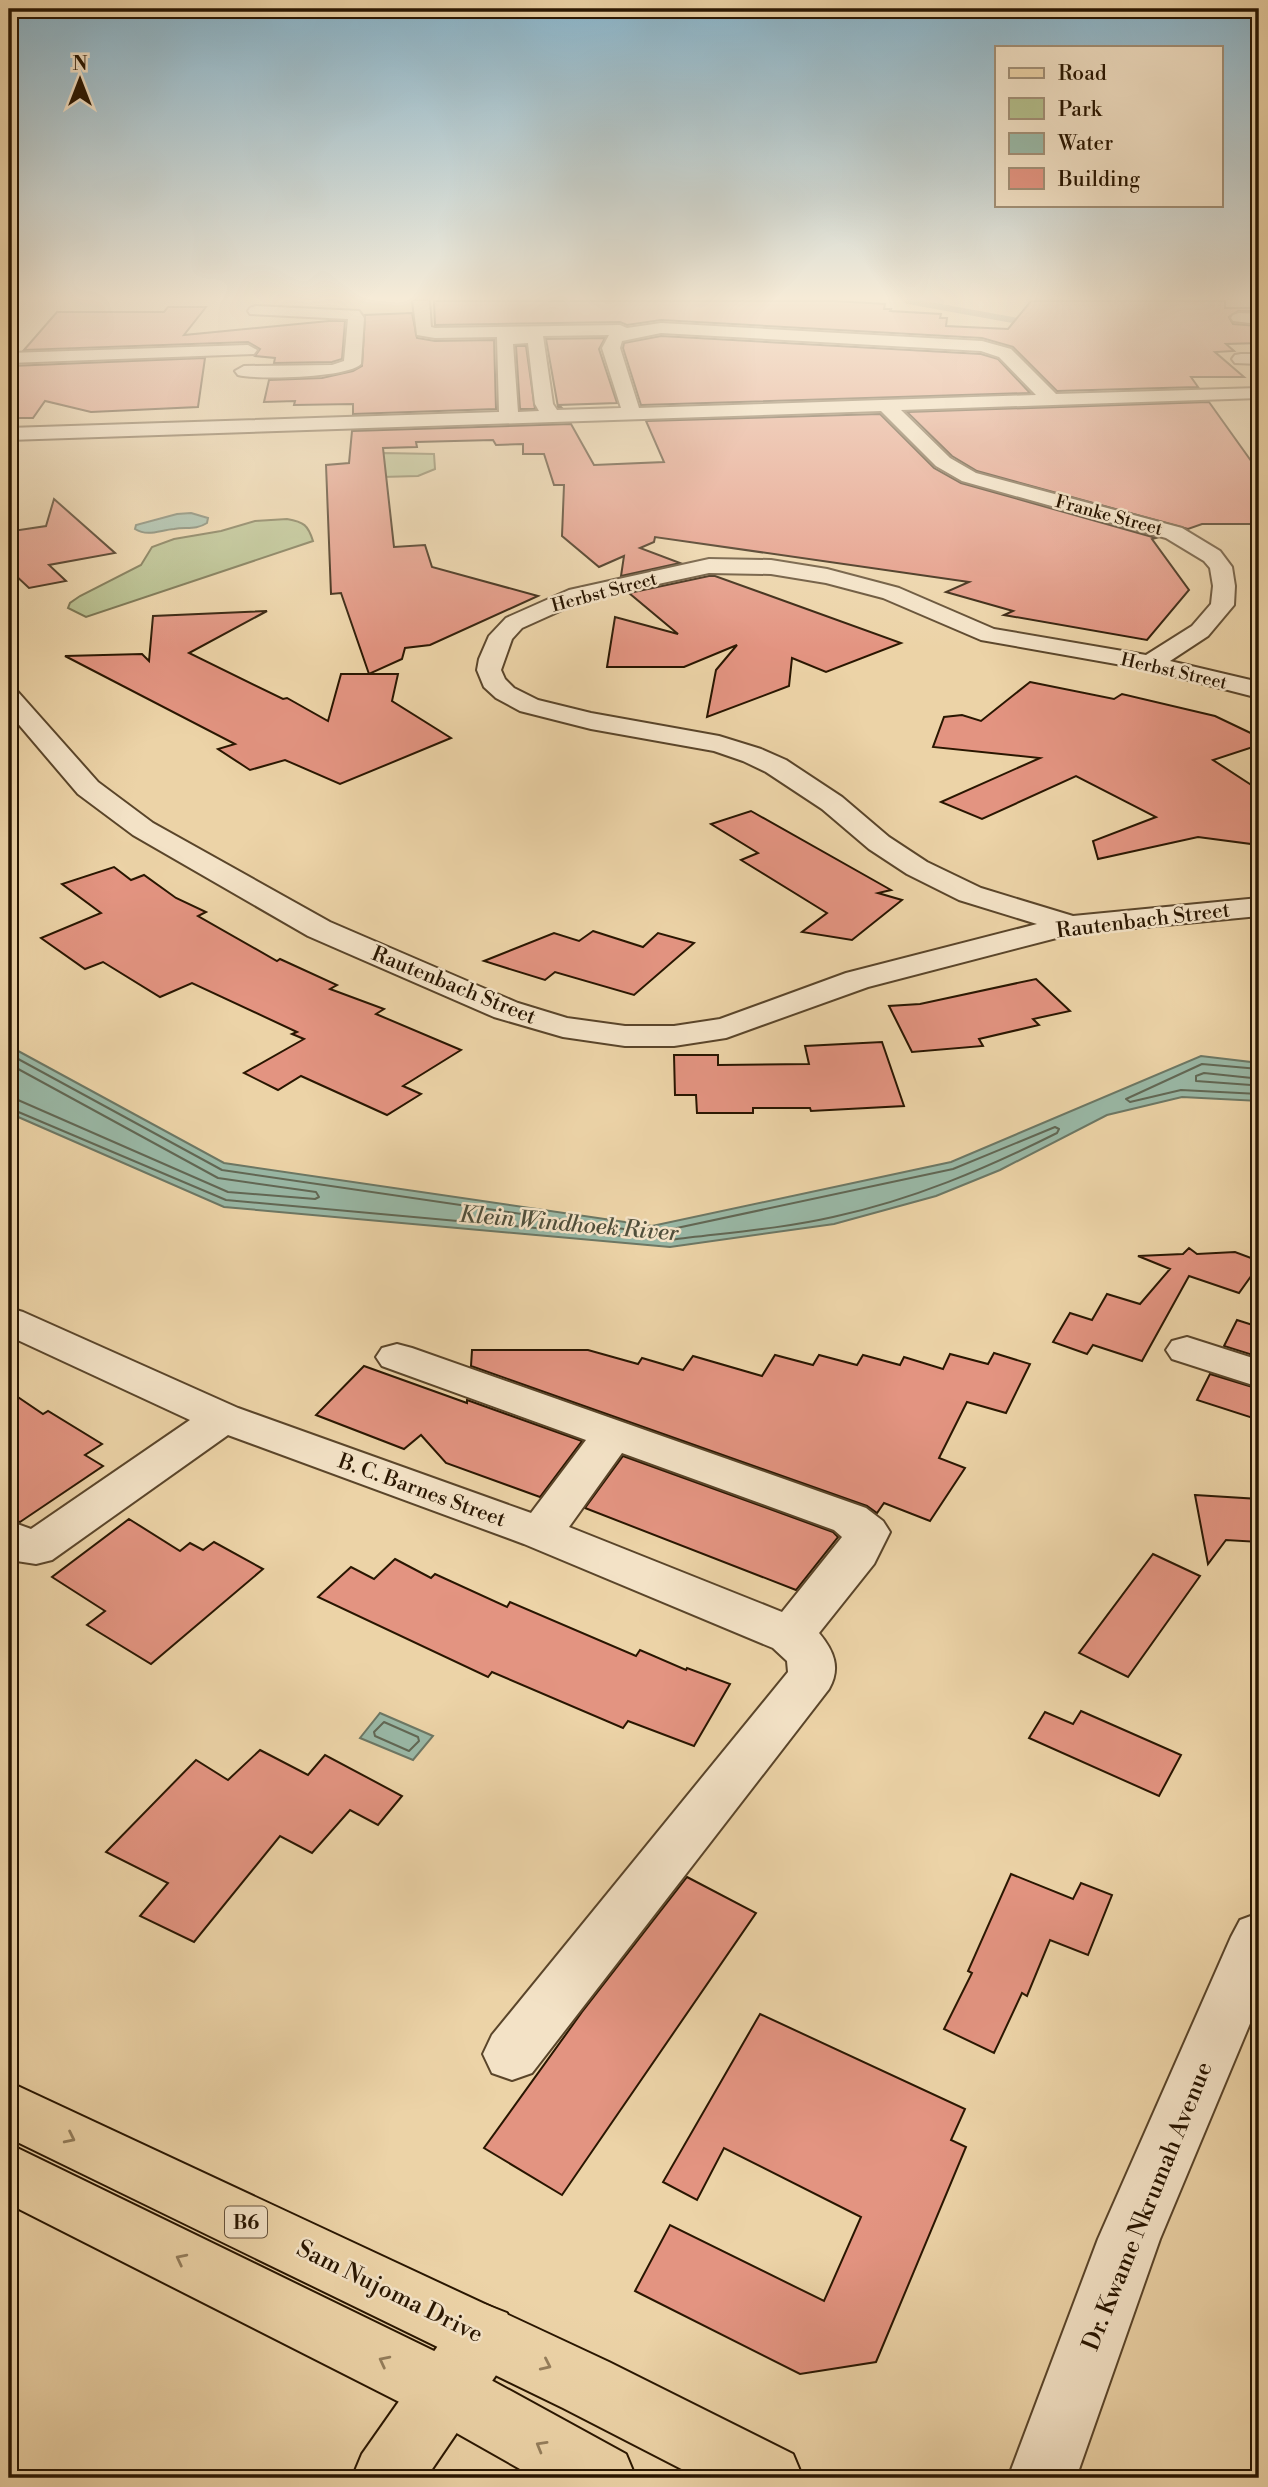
<svg xmlns="http://www.w3.org/2000/svg" width="1268" height="2487" viewBox="0 0 1268 2487" font-family="'Libre Bodoni',serif">
<rect width="100%" height="100%" fill="#ecd3a7"/>
<filter id="stains"><feTurbulence type="fractalNoise" baseFrequency=".00286" numOctaves="4"/><feColorMatrix values="0 0 0 0 .2 0 0 0 0 .09 0 0 0 0 .02 0 0 0 .5 -.17"/></filter>
<radialGradient id="worn" r=".72"><stop offset=".6" stop-color="#630" stop-opacity="0"/><stop offset="1" stop-color="#630" stop-opacity=".3"/></radialGradient>
<g fill="#b3be8b" stroke="#6e6a46" stroke-width="2">
<path d="M383,453l51,1 1,15 -17,7 -36,1z"/>
<path d="M287,519c17,3 21,6 26,22l-227,76 -18,-9 2,-5 10,-7 61,-31 11,-18 22,-8 47,-8 34,-10z"/>
</g>
<g fill="#99b8a6" stroke="#6c7764" stroke-width="2">
<path d="M191,513l17,5 -1,5c-11,7 -20,4 -33,6 -14,1 -26,8 -39,0l1,-4 41,-11z"/>
<path d="M9,1046l215,117 428,63 299,-64 250,-106 58,7v38l-77,-4 -75,18 -107,55 -64,26 -102,28 -164,23 -446,-40 -215,-94z"/>
<path d="M380,1713l53,23 -20,24 -53,-22z"/>
</g>
<g fill="none" stroke-linecap="round" stroke-linejoin="round">
<g stroke="#616754" stroke-width="2">
<path d="M9,1054l213,116 402,59 3,4 -4,3 -397,-36 -217,-92"/>
<path d="M9,1064l209,114 98,14 3,5 -4,2 -87,-7 -210,-92 -9,-1"/>
<path d="M1259,1069l-57,-5 -76,35 4,3 51,-12 78,4"/>
<path d="M1204,1073l48,5 3,4 -4,3 -55,-4v-5z"/>
<path d="M1055,1127l4,2 -2,4c-72,36 -145,67 -224,84 -53,12 -109,16 -163,23l-15,-4 3,-4 295,-63z"/>
<path d="M384,1722l34,15 1,4 -10,10 -34,-15 -1,-4z"/>
</g>
<path stroke="#6c7764" stroke-width="6" d="M908,301l121,22"/>
</g>
<g fill="#e39481" stroke="#291601" stroke-width="2">
<path d="M434,301h401l50,3 -1,5h7l-1,2 51,3 -1,4h7l-1,8 62,3 23,-28h194v7h34v3h-21l-9,6 4,7 26,2v17l-33,1 8,7 -19,1 29,25h-53l7,10 -141,4 -44,-44 -31,-9 -321,-18 -34,5 -7,-3 -185,3z"/>
<path d="M168,307h38l-22,28 145,-14h16l-3,38 -10,3 -58,1 1,-5 -20,-2 5,-7 -12,-7 -224,8 33,-38h107z"/>
<path d="M412,313l5,25 18,3 59,-1 2,69 -143,5v-10l-59,1 1,-4 -31,1 5,-22 53,-2 31,-7 9,-5 3,-51z"/>
<path d="M661,336l320,18 17,5 32,34 -389,12 -18,-57 1,-5z"/>
<path d="M605,338l-6,11 18,54 -58,2 2,2h-3l-12,-68z"/>
<path d="M516,346h10l9,63h-15z"/>
<path d="M205,358l-7,49 -107,5 -46,-11 -12,17h-24l2,-52z"/>
<path d="M1209,402l50,70v52h-57l-14,5 -211,-58 -25,-15 -45,-44z"/>
<path d="M880,414l54,54 27,15 195,55 -4,1 37,51 -42,50 -143,-25 9,-4 -67,-19 23,-10 -314,-45 -1,5 -14,6 40,15 -59,13 3,-20 -25,11 -37,-31 2,-51h-10l-10,-31h-21v-10l-27,1 -3,-5 -77,2 1,5 -34,1 11,99 31,-2 7,22 106,29 -108,49 -25,3 -3,11 -33,15 -28,-81 -10,1 -5,-129 23,-2 3,-32 219,-7 23,41 70,-3 -18,-41z"/>
<path d="M54,499l61,54 -66,12 17,16 -37,7 -17,-16h-3v-45l4,4 33,-5z"/>
<path d="M709,576h6l186,67 -75,29 -34,-14 -3,28 -82,31 9,-47 21,-25 -53,22h-77l8,-50 63,17 -49,-41z"/>
<path d="M267,611l-78,42 94,46 4,-1 41,23 13,-47h57l-6,27 59,37 -111,46 -55,-24 -35,10 -32,-21 17,-5 -170,-88 77,-2 7,7 4,-45z"/>
<path d="M1030,682l84,17 8,-5 93,22 44,21v8l-46,15 46,30v55l-61,-8 -100,22 -5,-18 63,-24 -80,-41 -94,43 -41,-17 99,-44 -107,-11 11,-30 18,-2 19,6z"/>
<path d="M751,811l140,79 -13,3 24,7 -50,40 -50,-8 25,-19 -86,-53 17,-7 -47,-29z"/>
<path d="M114,867l17,13 13,-5 32,23 30,14 -8,4 79,45 3,-2 57,26 -7,4 54,20 -8,5 85,36 -58,36 18,8 -34,21 -86,-39 -23,14 -34,-17 60,-34 -12,-5 5,-2 -105,-49 -32,14 -57,-35 -18,7 -44,-31 60,-25 -39,-29z"/>
<path d="M593,931l50,16 15,-14 36,10 -60,52 -79,-23 -10,8 -61,-19 70,-28 25,8z"/>
<path d="M1036,979l34,32 -37,8 6,6 -60,14 4,7 -71,6 -23,-46 31,-2z"/>
<path d="M882,1042l22,64 -93,5 -1,-3h-57v5h-56l-1,-18h-21l-1,-40h44v10l91,-1 -4,-18z"/>
<path d="M1189,1248l8,6 38,-2 24,9v4l-20,28 -50,-17 -47,85 -49,-16 -6,9 -34,-12 17,-29 22,7 15,-26 33,10 30,-35 -32,-13 45,-2z"/>
<path d="M1237,1320l22,7v30l-35,-11z"/>
<path d="M472,1350h116l50,14 4,-6 41,12 10,-14 69,20 13,-21 38,10 6,-10 38,10 6,-10 37,10 4,-8 39,12 7,-15 38,10 6,-11 36,11 -24,49 -39,-11 -28,56 26,10 -35,53 -46,-18 -7,10 -10,-7 -396,-140z"/>
<path d="M364,1366l103,37v-3l115,41 -42,56 -94,-34 -25,-28 -17,14 -88,-34z"/>
<path d="M1210,1374l49,15v31l-62,-20z"/>
<path d="M9,1391l34,23 5,-3 54,33 -17,11 18,11 -83,56 -11,-3z"/>
<path d="M623,1456l210,76 5,5 -42,53 -211,-82z"/>
<path d="M1195,1495l64,4v43l-33,-2 -18,24z"/>
<path d="M129,1519l51,32 10,-8 13,7 11,-8 49,27 -112,95 -64,-39 18,-14 -53,-34z"/>
<path d="M1153,1554l47,22 -72,101 -49,-24z"/>
<path d="M395,1559l36,19 4,-4 72,33 3,-5 126,54 4,-6 46,20 1,-2 43,16 -36,62 -66,-25 -5,7 -131,-56 -4,5 -170,-80 33,-30 23,12z"/>
<path d="M1081,1711l100,44 -22,41 -130,-58 16,-26 28,12z"/>
<path d="M260,1750l48,25 17,-20 77,41 -24,29 -28,-15 -38,43 -32,-17 -86,106 -54,-26 28,-33 -62,-31 90,-92 32,20z"/>
<path d="M1011,1874l62,25 8,-16 31,12 -24,60 -38,-15 -23,56 -5,-3 -28,60 -50,-24 28,-56 -4,-2z"/>
<path d="M687,1877l69,36 -194,282 -78,-47 98,-136z"/>
<path d="M760,2014l205,95 -14,31 15,7 -90,215 -76,12 -165,-83 35,-66 154,76 37,-84 -137,-69 -27,52 -34,-18z"/>
</g>
<g fill="none" stroke-linecap="round" stroke-linejoin="round">
<g stroke="#5a452a" stroke-width="4">
<g id="minor">
<path d="M413,301h16l2,26 4,1 185,-3 7,3 34,-5 321,18 29,8 45,45 203,-6v10l-358,12 49,48 26,15 206,55 38,23 12,16 3,19 -1,19 -26,31 -38,25 89,21v16l-109,-28 -169,-30 -98,-42 -57,-15 -55,-9 -62,-1 -125,27 -62,28 -10,11 -11,31 4,9 9,9 24,12 53,13 128,23 42,13 25,11 56,37 47,40 38,25 54,26 92,28 186,-18v18l-187,18 -204,53 -142,51 -52,8h-49l-62,-9 -69,-20 -186,-81 -175,-101 -55,-41 -69,-81v-24l9,3 80,90 55,41 177,99 188,81 49,15 58,8h49l46,-7 126,-46 191,-49 -78,-24 -52,-26 -38,-25 -47,-40 -56,-37 -23,-11 -29,-10 -123,-22 -71,-18 -24,-13 -12,-11 -7,-17 2,-11 10,-23 17,-18 63,-28 140,-31 62,1 56,9 72,19 95,41 152,26 46,-29 19,-22 2,-18 -3,-18 -6,-7 -38,-23 -204,-57 -26,-15 -55,-55 -872,29v-12l490,-16 -2,-75 -62,1 -18,-3zM661,333l320,18 18,6 37,38 -397,13 -19,-60 2,-7zM609,335l-7,13 19,60 -64,2 -4,-6 -10,-68zM528,343l7,61 4,7 -21,1 -5,-68z"/>
<path d="M256,306l103,5 5,7 -3,46c-13,14 -104,16 -123,11l-3,-4 9,-5 88,-1 12,-4 4,-42 -98,-5 -2,-3 2,-3z"/>
<path d="M1239,313l20,1v10l-26,-3 -2,-3 2,-3z"/>
<path d="M248,345l9,5 -3,4 -245,9v-10z"/>
<path d="M1241,354h18v10l-24,-1 -3,-4 3,-4z"/>
<path d="M9,1308l14,4 215,96 293,105 55,-73 -204,-74 -6,-9 6,-9 15,-4 15,4 454,160 17,13 7,11 -16,32 -55,69c15,18 22,35 10,56l-297,384 -20,7 -20,-7 -9,-19 9,-19 296,-363 -1,-11 -14,-13 -249,-104 -296,-109 -176,125 -16,4 -26,-4 -1,-39 22,8 159,-109 -181,-84zM622,1453l212,77 8,7 -60,75 -213,-85z"/>
<path d="M1187,1337l72,23v27l-87,-28 -6,-9 6,-9z"/>
<path d="M1259,1913v89l-99,237 -84,239h-68l90,-239 133,-302 9,-17z"/>
</g>
</g>
<g stroke="#291601" stroke-width="4">
<path id="major" d="M484,2304l23,9 9,23 -9,23 -81,119h-74l10,-24 99,-141z"/>
</g>
<g stroke="#291601" stroke-width="4">
<g id="highway">
<path d="M9,2082l600,280 184,92 10,24h-104l-136,-70 -554,-270z"/>
<path d="M9,2144l460,224 157,86 10,24h-100l-113,-64 -414,-210z"/>
</g>
</g>
<use href="#minor" fill="#f3e2c6" fill-rule="evenodd"/>
<use href="#major" fill="#ecd3a7" fill-rule="evenodd"/>
<use href="#highway" fill="#ecd3a7" fill-rule="evenodd"/>
</g>
<defs><path id="oneway-chevron" d="M-2-3.5L2.5 0L-2 3.5" fill="none" stroke-width="1.6" stroke-linecap="round" stroke-linejoin="round" transform="scale(1.75)"/></defs>
<g stroke="#947e5c">
<use href="#oneway-chevron" transform="translate(70 2138) rotate(26)"/>
<use href="#oneway-chevron" transform="translate(181 2259) rotate(-153)"/>
<use href="#oneway-chevron" transform="translate(384 2361) rotate(-153)"/>
<use href="#oneway-chevron" transform="translate(546 2365) rotate(25)"/>
<use href="#oneway-chevron" transform="translate(541 2446) rotate(-150)"/>
</g>
<linearGradient id="sky" x2="0" y2="1"><stop stop-color="#88b6ce"/><stop offset="0.46" stop-color="#f6ebd7"/><stop offset="1" stop-color="#f6ebd7" stop-opacity="0"/></linearGradient>
<rect width="1268" height="649" fill="url(#sky)"/>
<g text-anchor="middle" stroke-width="5" stroke-linejoin="round" paint-order="stroke">
<g font-size="18" fill="#291601" stroke="#f3e2c6">
<text transform="translate(1109 515) rotate(15)" y="6">Franke Street</text>
<text transform="translate(604 592) rotate(-15)" y="6">Herbst Street</text>
<text transform="translate(1174 671) rotate(13)" y="6">Herbst Street</text>
</g>
<rect fill="#f3e2c6" stroke="#66533c" stroke-width="2" x="225" y="2206.5" width="42" height="31" rx="5"/>
<g font-size="19" font-weight="bold" fill="#291601">
<text x="246" y="2229">B6</text>
</g>
<g font-size="21" fill="#291601" stroke="#f3e2c6">
<text transform="translate(1143 920) rotate(-7)" y="7">Rautenbach Street</text>
<text transform="translate(454 985) rotate(22)" y="7">Rautenbach Street</text>
<text transform="translate(422 1490) rotate(20)" y="7">B. C. Barnes Street</text>
</g>
<g font-size="23" font-style="italic" fill="#504f3b" stroke="#f3e2c6">
<text transform="translate(569 1223) rotate(5)" y="8">Klein Windhoek River</text>
</g>
<g font-size="24" fill="#291601" stroke="#f3e2c6">
<text transform="translate(1147 2206) rotate(-68)" y="8">Dr. Kwame Nkrumah Avenue</text>
<text transform="translate(390 2291) rotate(26)" y="8">Sam Nujoma Drive</text>
</g>
</g>
<rect width="1268" height="2487" fill="none" stroke="#ecd3a7" stroke-width="35"/>
<rect x="10" y="10" width="1247" height="2466" fill="none" stroke="#291601" stroke-width="3.5"/>
<rect x="18" y="18" width="1233" height="2452" fill="none" stroke="#291601" stroke-width="2"/>
<rect x="995" y="46" width="228" height="161" fill="#f3e2c6" stroke="#a29077" stroke-width="2"/>
<rect x="1009" y="68" width="35" height="10" fill="#ecd3a7" stroke="#a29077" stroke-width="2"/>
<text x="1058" y="80" font-size="21" fill="#291601">Road</text>
<rect x="1009" y="98" width="35" height="21" fill="#b3be8b" stroke="#a29077" stroke-width="2"/>
<text x="1058" y="116" font-size="21" fill="#291601">Park</text>
<rect x="1009" y="133" width="35" height="21" fill="#99b8a6" stroke="#a29077" stroke-width="2"/>
<text x="1058" y="150" font-size="21" fill="#291601">Water</text>
<rect x="1009" y="168" width="35" height="21" fill="#e39481" stroke="#a29077" stroke-width="2"/>
<text x="1058" y="186" font-size="21" fill="#291601">Building</text>
<g transform="translate(80 80)" stroke="#f3e2c6" stroke-width="5" paint-order="stroke">
<path d="M0-5L12 26L0 18L-12 26Z" fill="#291601"/>
<text y="-10" font-size="19" font-weight="bold" text-anchor="middle" fill="#291601">N</text>
</g>
<rect width="100%" height="100%" filter="url(#stains)"/>
<rect width="100%" height="100%" fill="url(#worn)"/>
</svg>
